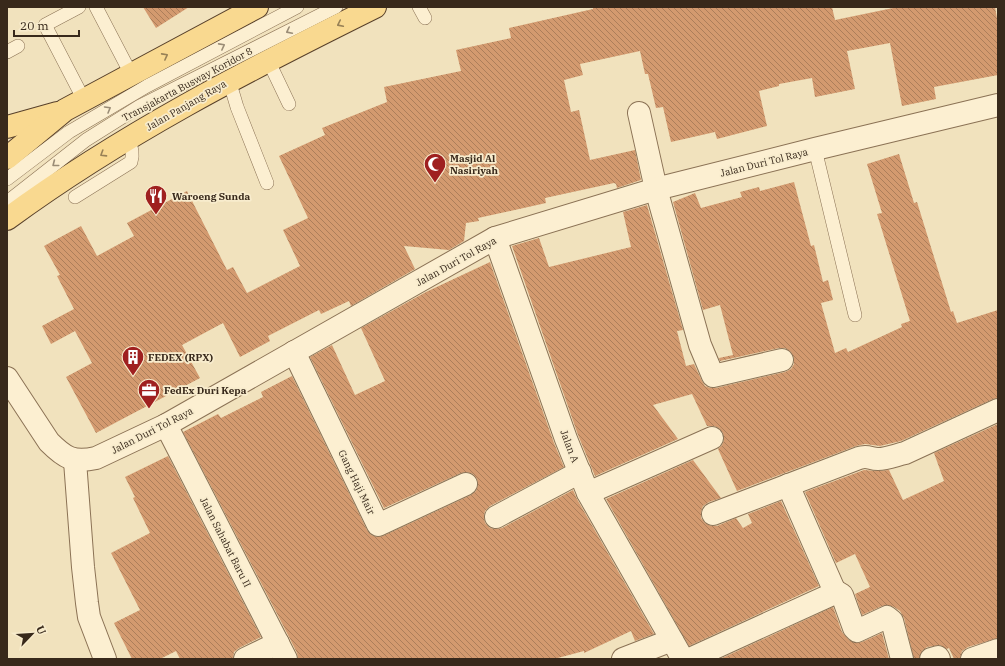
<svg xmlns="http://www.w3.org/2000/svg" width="1005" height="666" viewBox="0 0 1005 666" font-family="'IBM Plex Serif',serif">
<defs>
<pattern id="building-back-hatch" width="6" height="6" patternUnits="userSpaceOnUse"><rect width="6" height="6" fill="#d39a6f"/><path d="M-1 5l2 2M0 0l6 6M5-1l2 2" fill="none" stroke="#ac7e5a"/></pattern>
</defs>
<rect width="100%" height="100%" fill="#f1e2bd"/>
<g fill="url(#building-back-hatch)">
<path d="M143,7h46l-33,21z"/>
<path d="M593,7h239l3,13 63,-13h97l3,17v51l-64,12 2,12 -34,7 -12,-63 -43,8 8,38 -40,8 -3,-19 -33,6v2l-20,5 8,35 -50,13 -2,-7 -44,10 -8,-35 -7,1 -8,-34h-3l-5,-23 -60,13 3,11 -19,5 7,32 8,-2 11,50 45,-10 6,30 -24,8 -1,-4 -2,-1 -69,15 1,5 -68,15 1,3 -13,2 -2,18 -15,9 -45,-4 11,23 -64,37 -2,-5 -28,13 -2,-4 -51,26 2,5 -30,16 -17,-34 -41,22 18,33 -104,55 -30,-56 26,-14 -17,-32 -24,13 -9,-18 32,-17 -17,-33 3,-1 -16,-29 37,-20 16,30 37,-20 -7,-13 60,-32 40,79 6,-3 14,26 53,-27 -17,-36 25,-12 -29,-62 46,-21 -3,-7 65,-26 -3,-15 77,-16 -5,-21 55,-12 -2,-10 84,-19z"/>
<path d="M899,154l15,49 3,-1 34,110 2,-1 4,12 41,-13v88l-5,1 -92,42 -21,5 -15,-2 -9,2 -119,45 -19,-42 4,-4 2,-5 -1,-7 -4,-5 -5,-2h-7l-15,-32 -39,11 25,34 -83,37 -17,-41 -66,-189 27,-8 10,29 82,-20 -8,-35 24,-7 36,125 -6,1 9,35 8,-2 8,17 3,5 5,2h6l69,-16 6,-3 3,-5v-6l-3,-6 -6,-4h-6l-59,13 -1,-3 14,-3 -13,-50 -17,5 -30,-108 22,-9 6,15 41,-11 -2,-5 19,-5 1,4 34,-9 17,64 3,-1 9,37 5,-2 5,20 -12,3 14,50 11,-5 2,4 54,-25 -1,-3 9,-3 -33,-107 5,-1 -15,-49z"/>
<path d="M490,262l64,181 10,24 -74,39 -5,5 -1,5 1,7 5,5 5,1 7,-1 71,-38 4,9 77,135 -19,7 -4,-10 -47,22v-2l-30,8h-256l-1,-6 -8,-16 -106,-205 35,-18 3,4 42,-21 -2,-5 31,-16 75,154 4,5 6,2 6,-1 88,-41 5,-4 2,-6 -1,-6 -4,-5 -6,-2 -6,1 -77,35 -74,-151 22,-12 23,50 30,-14 -24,-53 65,-36z"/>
<path d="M998,424v214l-30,9 -6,4 -2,8h-6l-5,-11 -2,1 -7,-4 -13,2 -5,4 -3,8h-5l-10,-41 -4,-7 -6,-4 -6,-2 -6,1 -20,9 -7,-21 15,-7 -15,-33 -19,9 -31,-71 59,-22 13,1 12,-1 14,30 41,-19 -10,-28z"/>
<path d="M168,456l93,181 -22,11 -5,4 -1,7h-53l-4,-8 -16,8h-28l-18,-36 26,-13 -29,-57 39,-20 -17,-35 2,-1 -10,-20z"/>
<path d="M693,460l28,38 -12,4 -6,4 -2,6v6l4,5 6,3h6l19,-8 7,10 9,-5 -4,-9 33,-13 38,85 -130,60 -83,-147z"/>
<path d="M833,607l9,25 7,8 6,3 7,-1 20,-9 7,26h-169z"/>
</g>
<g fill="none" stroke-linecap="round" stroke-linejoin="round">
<g stroke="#8b7255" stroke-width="14">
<g id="lane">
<path d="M79,7l-34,18 39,75"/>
<path d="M96,7l35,67"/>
<path d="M419,7l6,11"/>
<path d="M7,52l11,-6"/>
<path d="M268,60l21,44"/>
<path d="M229,80l8,27 30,76"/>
<path d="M815,149l40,166"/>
<path d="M7,179l62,-47 78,-46 150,-79"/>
<path d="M75,197l56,-35c3,-9 0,-15 -3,-24"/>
<path d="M7,202l79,-62 54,-34 196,-99"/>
</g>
</g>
<g stroke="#8b7255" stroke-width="24">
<g id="street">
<path d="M639,113l17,76 44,156 13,31 69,-16"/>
<path d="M495,238l71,201 22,54 93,163 3,3"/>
<path d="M294,352l84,173 88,-41"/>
<path d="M7,378l42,64c16,16 24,21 47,16l70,-33 329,-187 161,-49 159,-40 183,-44"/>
<path d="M166,425l120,234"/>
<path d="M75,461l8,106 4,36 2,14 16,42"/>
<path d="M788,485l47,107"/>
<path d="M588,493l124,-55"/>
<path d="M713,514l146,-56c9,-3 11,1 19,1 9,0 18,-4 27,-6l93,-43"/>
<path d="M496,517l84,-45"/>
<path d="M245,659l33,-16"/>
<path d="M623,659l49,-19"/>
<path d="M690,659l147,-67 5,3 12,33 3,3 30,-14 5,4 10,38"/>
<path d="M931,659l7,-2 1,2"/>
<path d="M972,659l26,-9"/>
</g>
</g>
<g stroke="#58402a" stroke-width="24">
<g id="primary">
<path d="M7,127l50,-14"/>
<path d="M7,158l58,-48 192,-103"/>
<path d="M7,219c116,-85 239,-148 368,-212"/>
</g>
</g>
<use href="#lane" stroke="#fcefd1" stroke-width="13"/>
<use href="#street" stroke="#fcefd1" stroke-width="22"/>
<use href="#primary" stroke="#f9d990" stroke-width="22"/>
</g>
<defs><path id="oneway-chevron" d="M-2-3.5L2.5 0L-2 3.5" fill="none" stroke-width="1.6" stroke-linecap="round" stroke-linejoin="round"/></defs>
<g stroke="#988156">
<use href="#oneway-chevron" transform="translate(340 24) rotate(154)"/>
<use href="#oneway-chevron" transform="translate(165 56) rotate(-28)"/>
<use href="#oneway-chevron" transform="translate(103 154) rotate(148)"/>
</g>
<g stroke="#9a8c76">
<use href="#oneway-chevron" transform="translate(289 31) rotate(153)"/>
<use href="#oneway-chevron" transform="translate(222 46) rotate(-28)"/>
<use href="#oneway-chevron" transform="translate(108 109) rotate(-30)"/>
<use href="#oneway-chevron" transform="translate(55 164) rotate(142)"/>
</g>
<defs>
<g id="mosque-pin" transform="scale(1.15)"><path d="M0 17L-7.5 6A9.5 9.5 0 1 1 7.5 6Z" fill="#9f2020" stroke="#f8eccd"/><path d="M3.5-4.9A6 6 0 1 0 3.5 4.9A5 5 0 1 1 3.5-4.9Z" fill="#fff"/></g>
<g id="restaurant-pin" transform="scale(1.15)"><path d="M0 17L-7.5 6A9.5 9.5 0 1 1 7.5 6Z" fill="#9f2020" stroke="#f8eccd"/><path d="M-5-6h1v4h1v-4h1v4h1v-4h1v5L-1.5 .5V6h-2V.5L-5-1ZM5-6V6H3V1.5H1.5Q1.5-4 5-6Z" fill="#fff"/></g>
<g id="building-pin" transform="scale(1.15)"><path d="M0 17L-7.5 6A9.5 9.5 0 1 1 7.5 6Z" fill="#9f2020" stroke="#f8eccd"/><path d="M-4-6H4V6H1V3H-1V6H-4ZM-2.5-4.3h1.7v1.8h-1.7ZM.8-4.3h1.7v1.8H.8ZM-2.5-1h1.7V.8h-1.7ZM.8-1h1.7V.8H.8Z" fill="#fff"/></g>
<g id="office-pin" transform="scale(1.15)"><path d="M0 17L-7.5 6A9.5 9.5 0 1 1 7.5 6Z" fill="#9f2020" stroke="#f8eccd"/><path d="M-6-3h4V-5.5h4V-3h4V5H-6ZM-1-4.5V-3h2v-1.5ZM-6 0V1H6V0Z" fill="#fff"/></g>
</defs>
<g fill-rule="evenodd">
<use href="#mosque-pin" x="435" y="164"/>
<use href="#restaurant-pin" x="156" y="196"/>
<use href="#building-pin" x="133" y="357"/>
<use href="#office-pin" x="149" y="390"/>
</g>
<g text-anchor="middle" stroke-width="3.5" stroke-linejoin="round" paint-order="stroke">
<g font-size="10" fill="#38291b" stroke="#f8eccd">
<text transform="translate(187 84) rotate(-28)" y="4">Transjakarta Busway Koridor 8</text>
<text transform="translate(186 105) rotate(-30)" y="4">Jalan Panjang Raya</text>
<text transform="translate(764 162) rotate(-14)" y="4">Jalan Duri Tol Raya</text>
<text transform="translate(456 261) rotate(-29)" y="4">Jalan Duri Tol Raya</text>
<text transform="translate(152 430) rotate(-27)" y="4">Jalan Duri Tol Raya</text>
<text transform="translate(570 446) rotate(69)" y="4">Jalan A</text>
<text transform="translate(357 482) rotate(64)" y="4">Gang Haji Mair</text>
<text transform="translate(226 542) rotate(63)" y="4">Jalan Sahabat Baru II</text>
</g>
<g font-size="10" font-weight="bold" fill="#38291b" stroke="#f8eccd" text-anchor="start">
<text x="450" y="162">Masjid Al<tspan x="450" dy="12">Nasiriyah</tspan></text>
<text x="172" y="200">Waroeng Sunda</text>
<text x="148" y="361">FEDEX (RPX)</text>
<text x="164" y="394">FedEx Duri Kepa</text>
</g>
</g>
<rect width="1005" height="666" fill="none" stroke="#38291b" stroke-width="16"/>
<g transform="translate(32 634) rotate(65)" stroke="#f8eccd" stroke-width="3" paint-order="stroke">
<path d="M0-3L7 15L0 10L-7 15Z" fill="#38291b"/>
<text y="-6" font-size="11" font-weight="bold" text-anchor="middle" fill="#38291b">U</text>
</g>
<path d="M14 30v6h65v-6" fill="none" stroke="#38291b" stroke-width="2"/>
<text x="20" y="30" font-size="12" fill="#38291b" stroke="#f8eccd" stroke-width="3" paint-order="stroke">20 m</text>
</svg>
